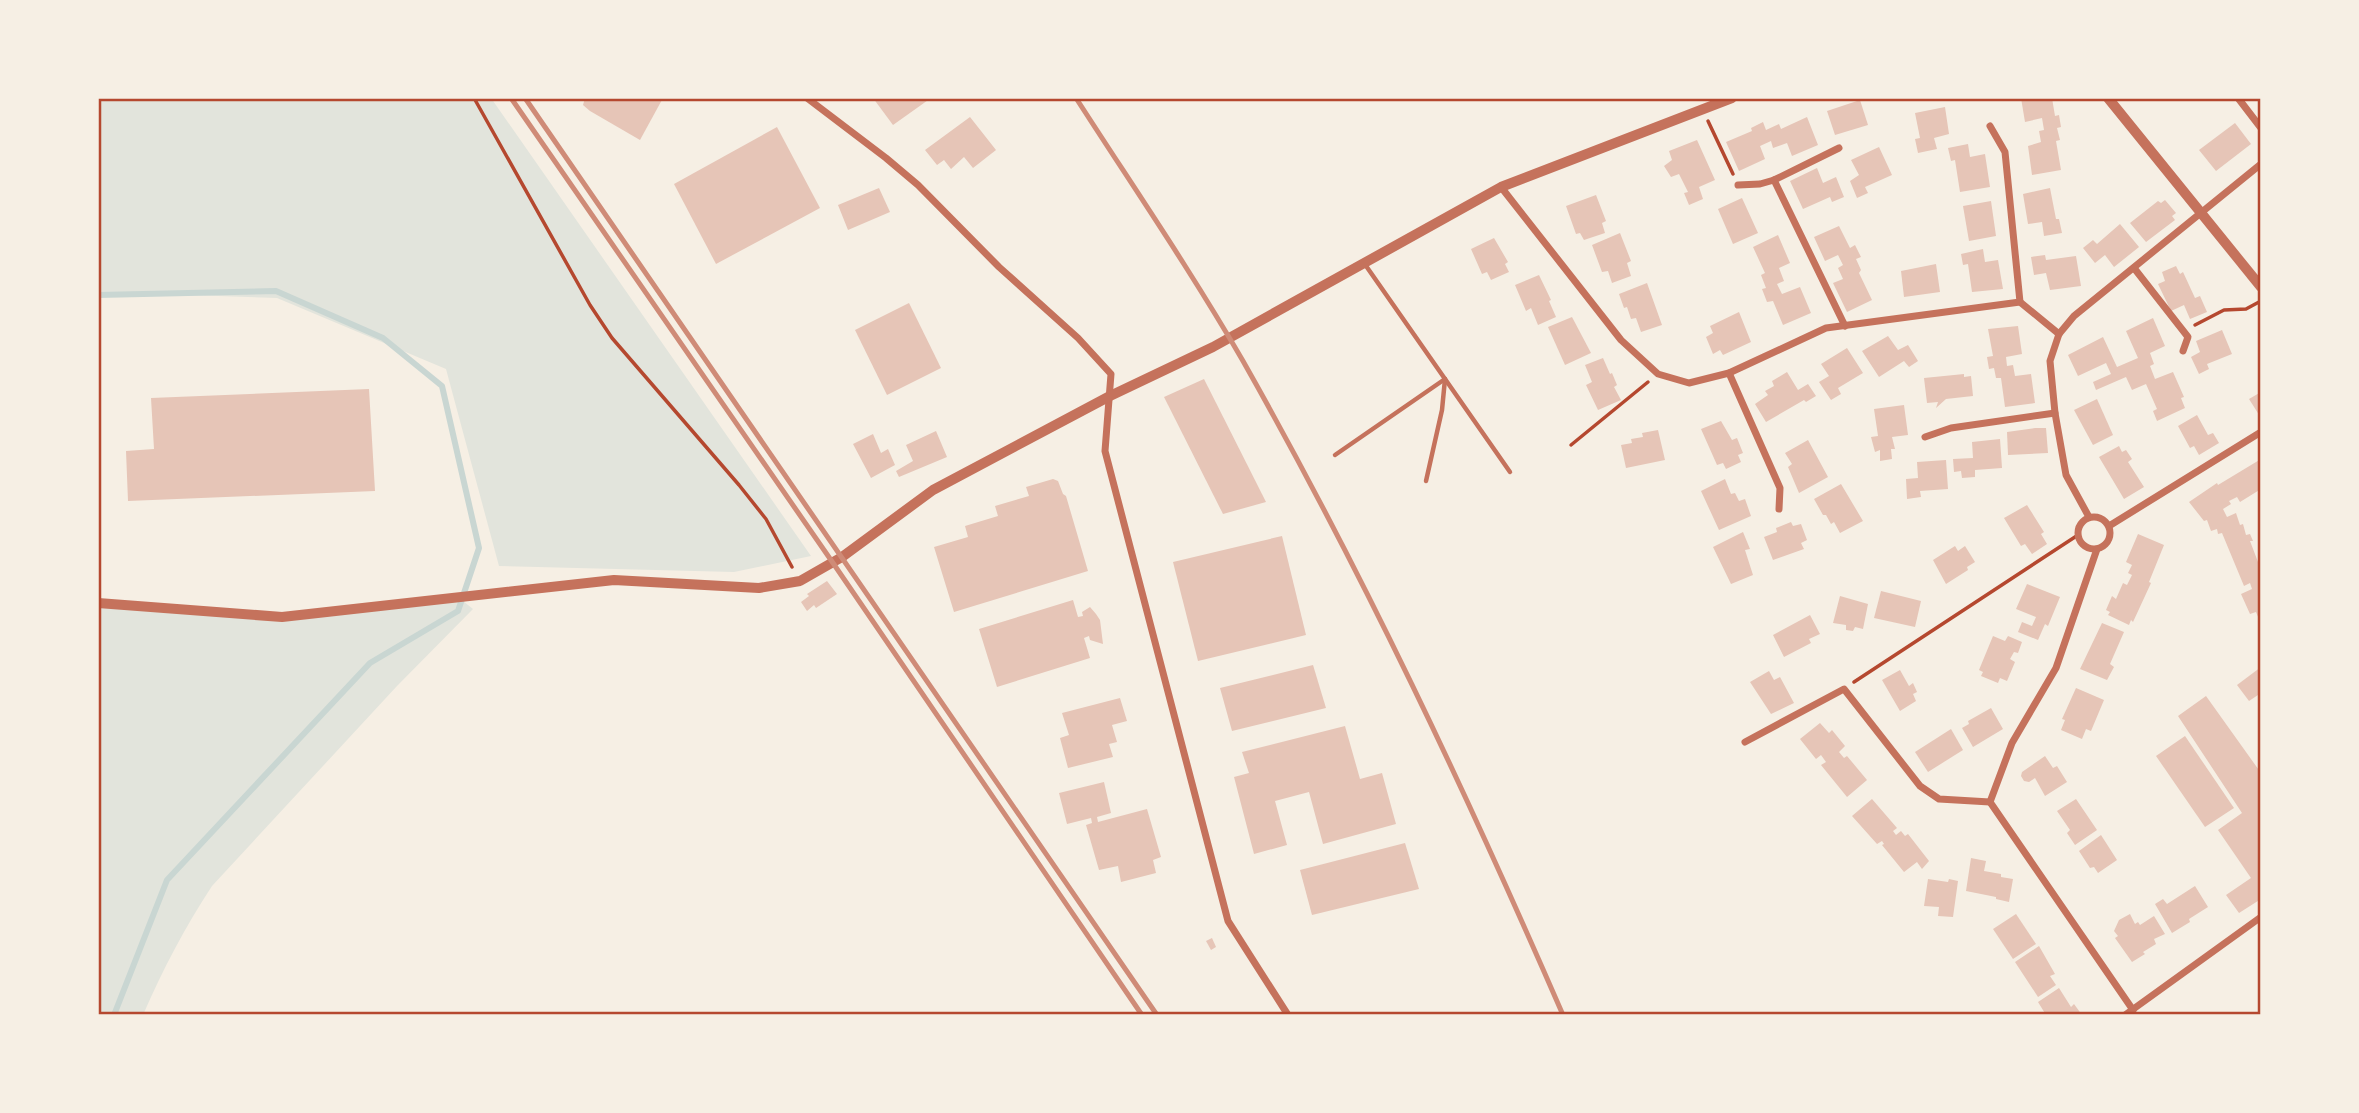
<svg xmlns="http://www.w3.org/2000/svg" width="2359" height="1113" viewBox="0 0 2359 1113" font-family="Quicksand,sans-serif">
<rect width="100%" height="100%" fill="#f6efe4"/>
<g fill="#e2e4dc">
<path d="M98,98h393l320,458 -77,16 -235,-6 -53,-197 -169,-71 -179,-6z"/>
<path d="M458,597l15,12 -76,77 -185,200c-27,41 -49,83 -69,129h-45v-412l155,14z"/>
</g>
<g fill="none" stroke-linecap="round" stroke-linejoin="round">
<path stroke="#c9d6d2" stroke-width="6" d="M98,295l178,-4 107,47 59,48 37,162 -21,63 -88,52 -203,217 -53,135"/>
</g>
<g fill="#e6c5b7">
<path d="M585,98h78l-23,42 -50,-29 -7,-6z"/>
<path d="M873,98h58l-38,27z"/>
<path d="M2021,98h31l3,18 4,-1 2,12 -4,1 3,12 -4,1 5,29 -29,5 -4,-29 13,-4 -2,-11 5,-1 -2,-12 -17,4z"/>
<path d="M1860,100l8,25 -33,10 -8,-24z"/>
<path d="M1945,107l4,27 -15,4 3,11 -19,4 -3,-14 5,-1 -5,-25z"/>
<path d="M970,117l26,33 -23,18 -9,-11 -13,12 -7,-9 -7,5 -12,-15z"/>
<path d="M1807,117l11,28 -26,11 -5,-13 -14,5 -2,-7 -11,5 5,13 -26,12 -13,-29 26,-11 -1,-3 12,-6 3,8 13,-6 2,5z"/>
<path d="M2235,123l16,21 -35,27 -17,-21z"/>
<path d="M777,127l43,81 -104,56 -42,-80z"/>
<path d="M1697,140l18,40 -16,7 4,12 -14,6 -5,-12 4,-1 -9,-18 -8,3 -7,-11 8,-6 -3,-9z"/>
<path d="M1968,144l2,13 15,-3 5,33 -30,5 -5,-32 -4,1 -3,-13z"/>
<path d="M1879,147l13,28 -27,12 3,6 -11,5 -7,-17 9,-6 -8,-15z"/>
<path d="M1817,168l6,15 13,-6 8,20 -12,5 -2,-5 -27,12 -13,-28z"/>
<path d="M879,188l11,24 -42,18 -10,-25z"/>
<path d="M2050,188l6,31h3l3,14 -18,3 -2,-14 -14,2 -5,-30z"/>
<path d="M1596,195l10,26 -4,2 3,10 -21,7 -4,-7 -4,1 -10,-28z"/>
<path d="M1742,198l16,35 -25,11 -15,-35z"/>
<path d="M2165,200l11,13 -4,3 3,4 -29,22 -16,-19 28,-22 3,2z"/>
<path d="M1991,201l5,35 -27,5 -6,-35z"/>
<path d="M2120,224l19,23 -25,20 -9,-12 -10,8 -12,-15 10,-8 4,4z"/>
<path d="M1839,226l11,22 5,-3 6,12 -5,2 5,11 -2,3 13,27 -25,12 -14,-29 10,-4 -5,-11 5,-3 -5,-10 -13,6 -11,-24z"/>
<path d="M1620,233l11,28 -4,2 4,13 -19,7 -4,-12 -6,1 -10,-27z"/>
<path d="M1778,235l12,28 -11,5 5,13 -7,3 5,10 18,-7 11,26 -28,12 -10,-24 -6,1 -5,-13 4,-1 -5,-13 4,-2 -12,-26z"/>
<path d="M1494,238l14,24 -3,2 4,8 -18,8 -4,-8 -5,2 -11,-25z"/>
<path d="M1983,249l2,13 13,-2 5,29 -31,3 -4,-28 -5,1 -2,-11z"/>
<path d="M2045,255l1,5 30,-4 5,30 -31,4 -4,-17 -12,2 -3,-18z"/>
<path d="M1936,264l4,28 -36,5 -3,-26z"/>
<path d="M2176,266l4,8 3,-2 12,26 5,-2 7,16 -17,7 -6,-14 -13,6 -13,-27 7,-3 -3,-9z"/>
<path d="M1539,275l12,25 -2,1 7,16 -18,8 -7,-17 -5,3 -11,-26z"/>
<path d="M1647,283l15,42 -21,7 -5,-14 -5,1 -4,-12 -3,1 -5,-14z"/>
<path d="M909,303l32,65 -54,27 -32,-65z"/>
<path d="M1739,312l12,30 -28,13 -3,-5 -7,4 -7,-17 7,-4 -3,-7z"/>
<path d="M1572,317l19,36 -26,12 -17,-38z"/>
<path d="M2153,318l12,28 -15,7 4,11 -4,2 5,13 18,-7 11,25 -3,1 4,10 -28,13 -4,-10 4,-2 -11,-25 -14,6 -6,-13 -30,13 -3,-8 18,-8 -5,-11 -28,13 -10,-21 35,-18 14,30 21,-9 -12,-27z"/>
<path d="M2018,326l4,28 -16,3 1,9 6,-1 2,11 16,-2 4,29 -30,4 -4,-29h-5l-2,-10 -5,1 -2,-12 6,-1 -5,-27z"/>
<path d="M2222,330l10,24 -25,10 2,5 -10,5 -8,-17 9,-5 -4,-11z"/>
<path d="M1888,336l10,14 10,-5 10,16 -9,6 -5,-6 -25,16 -17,-26z"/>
<path d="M1847,348l16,25 -25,15 3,6 -10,6 -12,-18 10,-6 -8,-12z"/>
<path d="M1603,358l7,16 2,-1 5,12 -3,2 7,13 -23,10 -12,-25 6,-3 -7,-17z"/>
<path d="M1787,372l11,18 10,-6 8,12 -10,6 -2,-2 -38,22 -11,-18 13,-9 -3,-4 9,-5 -2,-5z"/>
<path d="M1964,374v3l7,-1 2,20 -27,3 -10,9 2,-6 -11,1 -3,-25z"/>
<path d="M1204,379l62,123 -43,12 -59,-117z"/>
<path d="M369,389l6,102 -247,10 -2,-50 28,-2 -3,-51z"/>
<path d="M2261,392v26l-12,-19z"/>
<path d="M2097,399l16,36 -20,10 -19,-35z"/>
<path d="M1904,405l4,30 -16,2 3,12h-4l1,10 -12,2v-11l-5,2 -4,-15 7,-1 -4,-27z"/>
<path d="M2197,415l11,20 5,-2 6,10 -20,12 -5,-9 -4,2 -12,-22z"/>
<path d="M1721,421l11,19 5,-2 6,15 -5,2 3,7 -15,7 -3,-6 -6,2 -16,-36z"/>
<path d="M2035,428h11l2,25 -40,2 -1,-23z"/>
<path d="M1658,430l7,30 -39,8 -5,-23 11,-2 -1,-4 12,-2 -1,-4z"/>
<path d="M936,431l11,26 -48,20 -3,-6 17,-10 -7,-16z"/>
<path d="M873,434l8,19 7,-4 7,16 -24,13 -18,-34z"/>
<path d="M2000,439l2,29 -27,2v7l-13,1 -1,-7 -7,1 -1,-13 20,-1 -1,-16z"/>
<path d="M1808,440l20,37 -29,16 -11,-26 4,-3 -7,-11z"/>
<path d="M2119,446l3,6 4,-2 6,9 -4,3 16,25 -20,12 -25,-42z"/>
<path d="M2261,459v30l-21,13 -3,-5 -8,4 2,3 -8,5 4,8 9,-4 4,12 3,-1 3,11 4,-1 3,7h-3l8,21 3,-2v64l-5,-12 -6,2 -9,-20 11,-5 -2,-6 -6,3 -22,-53 -4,1 -1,-5 -6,2 -4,-11 -3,1 -15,-19 28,-19 1,2z"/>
<path d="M1946,460l2,29 -28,2 1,6 -14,2 -1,-20 12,-1 -1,-16z"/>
<path d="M1053,479l5,2 5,13 3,2 22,75 -134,41 -20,-65 34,-10 -3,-11 33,-10 -3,-10 34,-10 -3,-9z"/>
<path d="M1725,479l6,15 4,-1 4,8 6,-2 6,17 -32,14 -18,-39z"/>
<path d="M1841,484l22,37 -23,12 -6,-11 -3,2 -5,-9h-3l-9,-16z"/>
<path d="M2027,505l17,27 -3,2 6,10 -15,10 -7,-10 -4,2 -17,-28z"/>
<path d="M1791,522l2,4 8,-2 6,16 -6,3 3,6 -31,11 -9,-23 13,-5 -1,-4z"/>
<path d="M1743,532l7,17 -5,1 8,25 -22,9 -18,-37z"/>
<path d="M2138,534l26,11 -15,37 2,1 -18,39 -2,-2 -2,5 -21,-10 2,-3 -4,-2 6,-14 4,3 7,-16 4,2 5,-10 -4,-2 4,-8 -6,-3z"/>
<path d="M1282,536l24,99 -108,26 -25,-99z"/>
<path d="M1955,546l3,5 7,-5 10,16 -8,5 1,3 -22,14 -13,-24z"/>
<path d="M827,581l10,13 -21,14 -2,-3 -7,6 -6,-9 8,-6 -2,-2z"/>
<path d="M2027,584l33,13 -12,29 -3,-2 -7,16 -20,-8 4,-10 10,4 4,-9 -20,-8z"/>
<path d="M1881,591l40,10 -6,26 -41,-9z"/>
<path d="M1840,596l28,8 -5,25 -8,-2 -2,4 -7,-1v-5l-13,-2z"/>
<path d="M1073,600l5,17 5,-1 -1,-4 8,-5 6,7 4,6 3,24 -13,-4 -1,-4 -5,2 6,20 -93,29 -18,-58z"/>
<path d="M1810,615l10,19 -11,5 2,4 -27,14 -11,-22z"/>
<path d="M2102,623l22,9 -14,32 4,3 -7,13 -27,-11z"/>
<path d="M1993,636l12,5 3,-5 14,6 -4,11 -4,-1 -4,7 5,3 -8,19 -7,-3 -2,5 -17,-7 2,-4 -4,-2z"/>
<path d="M1313,665l13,43 -94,23 -12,-43z"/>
<path d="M2261,667v26l-12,8 -12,-16z"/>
<path d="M1900,670l9,16 4,-3 4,9 -4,2 3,7 -16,10 -18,-31z"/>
<path d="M1769,671l5,9 6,-3 14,26 -23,11 -21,-32z"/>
<path d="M2076,688l28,12 -13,31 -5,-2 -4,10 -21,-9 4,-10 -3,-1z"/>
<path d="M2206,696l55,77v126l-22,14 -13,-18 25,-17 -33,-48 24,-17 -64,-97z"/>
<path d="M1120,698l7,23 -15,4 5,17 -8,2 4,13 -45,11 -8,-30 9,-3 -7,-22z"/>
<path d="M1991,708l12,21 -30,18 -11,-19 7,-4 -1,-3z"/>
<path d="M1820,723l9,10 3,-3 13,16 -6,6 5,6 3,-2 20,24 -20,17 -26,-32 5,-3 -5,-7 -5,4 -16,-20z"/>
<path d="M1345,726l15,53 22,-6 14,51 -73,20 -14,-52 -34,9 12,44 -33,9 -20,-77 15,-4 -7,-21z"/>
<path d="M1951,729l12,21 -35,22 -13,-20z"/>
<path d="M2185,736l49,72 -29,19 -49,-71z"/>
<path d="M2045,756l8,12 4,-2 10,16 -22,14 -10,-18 -6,4 -5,-1 -3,-5 1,-4z"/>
<path d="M1104,782l7,31 -14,4 1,5 49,-13 14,48 -8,3 3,13 -35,9 -3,-16 -19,4 -13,-45 6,-2 -1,-5 -24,6 -8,-31z"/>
<path d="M1872,799l25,29 -4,3 3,4 5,-4 4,5 3,-2 21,27 -7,8 -5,-7 -13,10 -22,-27 2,-1 -2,-3 -5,3 -25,-28z"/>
<path d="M2076,799l21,31 -22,15 -8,-12 3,-3 -13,-19z"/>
<path d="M2101,835l16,25 -19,13 -4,-6 -4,1 -11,-17z"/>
<path d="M1405,843l14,46 -107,26 -12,-45z"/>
<path d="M1971,858l15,3 -2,10 17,3v3l12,2 -4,23 -13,-3v-2l-30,-6z"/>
<path d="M1928,879l20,3 1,-3 9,2 -5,36 -15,-1 1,-9 -15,-1z"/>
<path d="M2195,886l13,21 -19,12 1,3 -18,11 -17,-29 8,-5 4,5z"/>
<path d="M2016,914l20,30 -23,15 -20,-30z"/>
<path d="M2130,914l5,10 3,-2 2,3 14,-9 11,18 -11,5 2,5 -13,8 2,2 -13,8 -17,-24 3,-2 -4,-5 5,-11z"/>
<path d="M1212,938l4,9 -5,3 -5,-9z"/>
<path d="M2039,946l16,28 -5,2 6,9 -18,12 -23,-35z"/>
<path d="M2059,988l12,19 3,-3 8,11h-36l-8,-13z"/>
</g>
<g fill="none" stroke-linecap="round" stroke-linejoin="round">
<g stroke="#b5482f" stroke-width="3.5">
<path d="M474,98l116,207 22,33 127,147 27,34 26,48"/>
<path d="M1708,121l25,53"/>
<path d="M2195,325l29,-15 22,-1 13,-7"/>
<path d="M1571,445l77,-63"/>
<path d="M1854,682l224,-147"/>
</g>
<g stroke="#c5725c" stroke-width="4.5">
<path d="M1364,263l146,209"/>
<path d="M1335,455l110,-76"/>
<path d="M1426,481l16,-71 3,-31"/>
</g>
<g stroke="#c5725c" stroke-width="7">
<path d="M807,98l79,60 32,27 81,82 79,71 33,36 -6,77 123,470 60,94"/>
<path d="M2238,98l23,30"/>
<path d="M1990,126l15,26 15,150"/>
<path d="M1774,180l71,146"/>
<path d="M1738,185l22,-1 14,-4 65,-32"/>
<path d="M1501,187l120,153 37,34 31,9 40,-10 97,-45 194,-26 39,32"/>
<path d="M2134,268l54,69 -5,14"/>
<path d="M1729,373l51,115 -1,21"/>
<path d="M1925,437l26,-9 104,-15"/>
<circle cx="2094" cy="533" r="16"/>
<path d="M2089,517l-23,-42 -11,-62 -5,-52 9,-27 15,-18 187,-152"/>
<path d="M2109,526l152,-94"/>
<path d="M2097,549l-41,119 -44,75 -22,59 143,208"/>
<path d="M1745,742l99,-53 76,97 19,13 51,3"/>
<path d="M2125,1015l136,-98"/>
</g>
<g stroke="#c5725c" stroke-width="10">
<path d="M2108,98l153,189"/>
<path d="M98,603l184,14 332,-37 145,8 41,-7 42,-24 91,-67 177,-94 103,-49 288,-160 231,-89"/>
</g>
<g stroke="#cf8b77" stroke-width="5">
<path d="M511,98l322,465 309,452"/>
<path d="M525,98l632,917"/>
<path d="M1076,98c56,87 115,173 167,263 120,212 223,431 320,654"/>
</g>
</g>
<rect width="2359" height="1113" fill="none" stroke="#f6efe4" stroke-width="200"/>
<rect x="100" y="100" width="2159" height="913" fill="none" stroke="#b5482f" stroke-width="2.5"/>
</svg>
